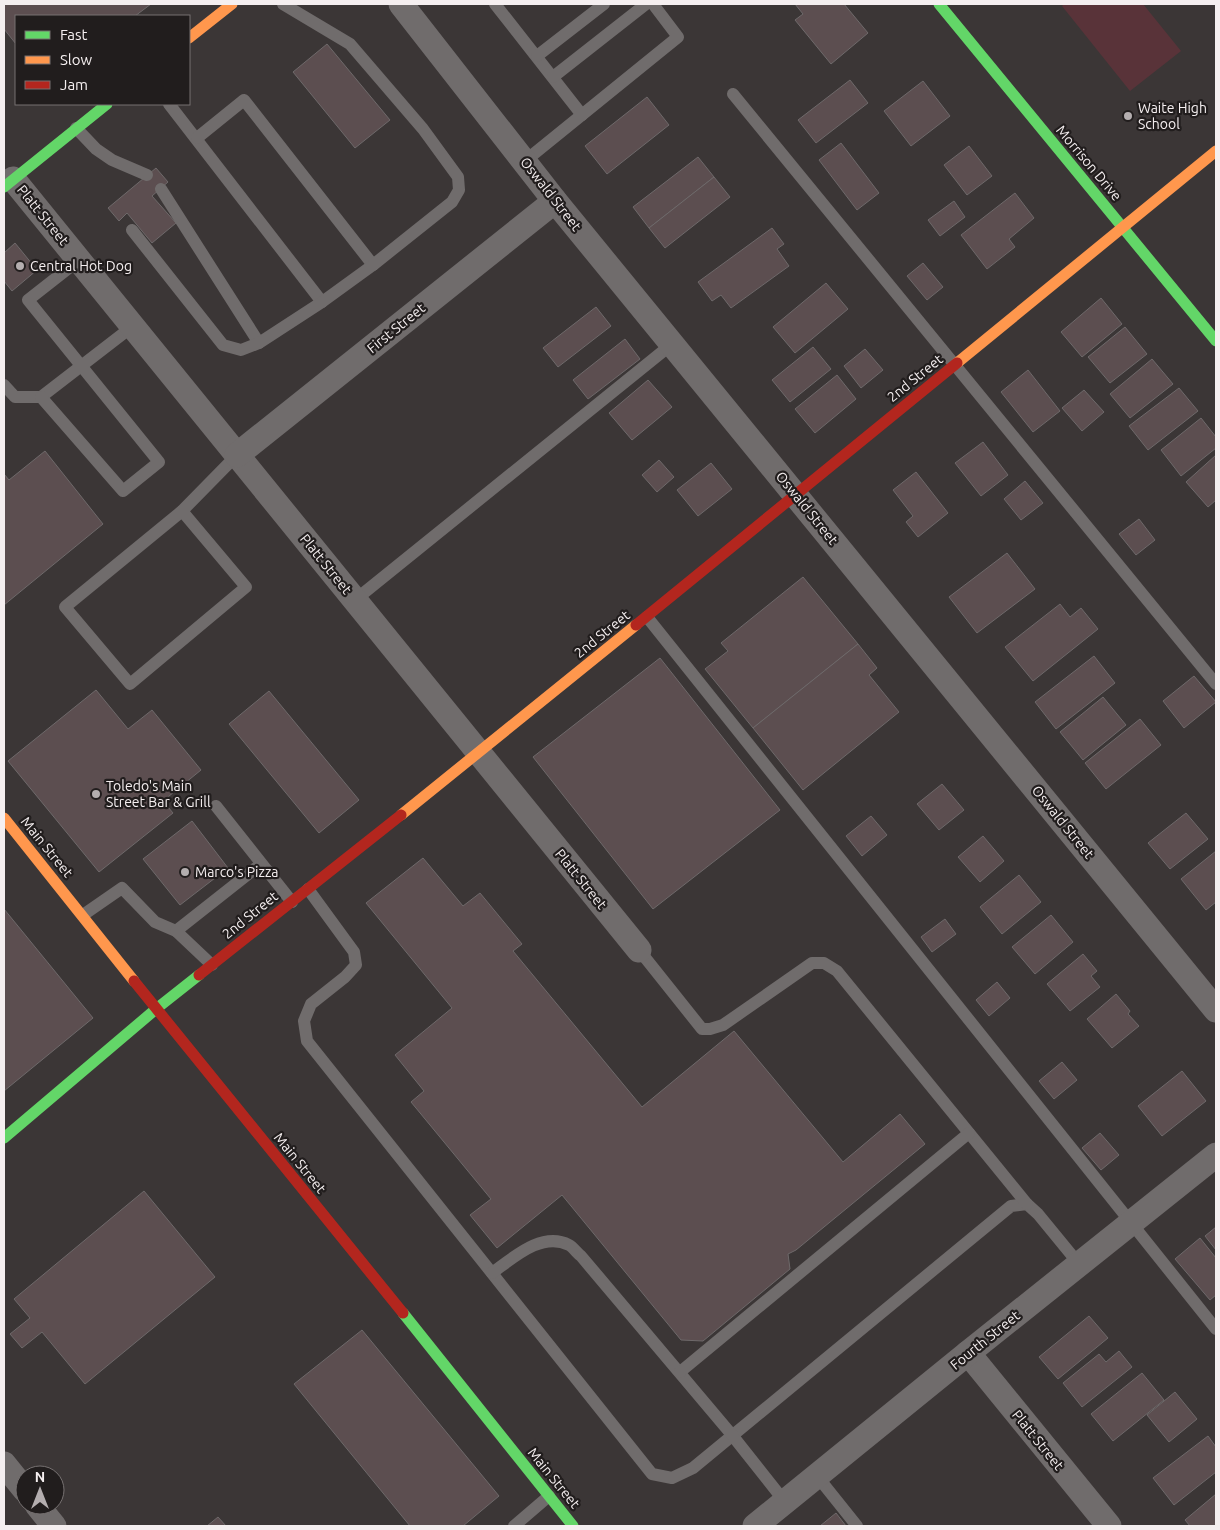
<svg xmlns="http://www.w3.org/2000/svg" width="1220" height="1530" viewBox="0 0 1220 1530" font-family="Ubuntu,sans-serif">
<rect width="100%" height="100%" fill="#3b3636"/>
<path fill="#593339" d="M1064,4h79l38,47 -51,40 -68,-85z"/>
<g fill="#5c4e50" stroke="#6e696a">
<path d="M4,4h147l-16,12h-119v28l-12,-15z"/>
<path d="M795,4h49l24,29 -37,31 -36,-44 8,-6z"/>
<path d="M327,44l63,76 -35,28 -62,-76z"/>
<path d="M850,80l18,23 -52,40 -18,-23z"/>
<path d="M923,81l27,35 -39,30 -27,-35z"/>
<path d="M647,97l22,28 -62,49 -22,-28z"/>
<path d="M841,143l38,50 -22,17 -38,-50z"/>
<path d="M969,146l23,30 -25,19 -23,-30z"/>
<path d="M698,157l16,20 -65,51 -16,-21z"/>
<path d="M156,168l12,14 -16,14 24,27 -24,20 -25,-30 -8,8 -11,-13z"/>
<path d="M714,177l16,20 -65,51 -16,-20z"/>
<path d="M1015,193l19,25 -25,21 6,8 -28,22 -26,-34z"/>
<path d="M954,201l11,16 -25,19 -12,-16z"/>
<path d="M772,228l12,16 -7,5 12,17 -58,42 -10,-13 -9,6 -14,-19z"/>
<path d="M15,243l22,27 -25,21 -8,-10v-28z"/>
<path d="M923,263l20,24 -16,13 -20,-24z"/>
<path d="M826,283l22,26 -53,44 -22,-26z"/>
<path d="M1101,298l21,26 -40,33 -21,-25z"/>
<path d="M596,307l15,19 -53,41 -15,-19z"/>
<path d="M1125,327l22,27 -37,29 -22,-26z"/>
<path d="M625,339l15,20 -52,40 -15,-19z"/>
<path d="M813,347l18,22 -41,33 -18,-22z"/>
<path d="M865,349l18,21 -22,18 -17,-22z"/>
<path d="M1152,359l21,25 -43,34 -20,-24z"/>
<path d="M1028,370l32,41 -27,21 -32,-40z"/>
<path d="M837,375l19,24 -41,34 -20,-24z"/>
<path d="M648,380l24,27 -40,33 -23,-27z"/>
<path d="M1179,388l19,23 -50,39 -19,-24z"/>
<path d="M1084,390l20,22 -22,19 -20,-23z"/>
<path d="M1201,418l15,19v11l-35,28 -20,-26z"/>
<path d="M983,442l25,33 -27,21 -26,-33z"/>
<path d="M45,451l58,73 -99,81v-131l5,6z"/>
<path d="M1216,455v45l-8,7 -22,-25z"/>
<path d="M659,460l15,17 -17,15 -15,-17z"/>
<path d="M711,463l21,26 -34,27 -21,-26z"/>
<path d="M916,472l32,41 -30,24 -12,-15 7,-6 -20,-26z"/>
<path d="M1025,481l18,22 -22,17 -17,-21z"/>
<path d="M1139,519l16,21 -19,15 -17,-21z"/>
<path d="M1007,553l28,36 -58,44 -28,-36z"/>
<path d="M803,577l55,67 -105,84 -48,-59 23,-18 -7,-8z"/>
<path d="M1060,604l10,13 11,-9 17,21 -65,52 -28,-34z"/>
<path d="M858,644l19,24 -8,7 30,37 -96,78 -50,-62z"/>
<path d="M1094,656l21,27 -59,46 -21,-27z"/>
<path d="M660,658l120,152 -127,99 -120,-152z"/>
<path d="M1194,676l22,26 -32,26 -21,-27z"/>
<path d="M96,690l32,39 24,-19 49,60 -38,31 10,12 -74,59 -91,-111z"/>
<path d="M269,691l90,109 -40,33 -90,-109z"/>
<path d="M1103,697l23,28 -43,35 -23,-28z"/>
<path d="M1140,719l21,26 -55,44 -21,-26z"/>
<path d="M942,784l22,26 -25,20 -22,-26z"/>
<path d="M1186,813l22,26 -38,30 -22,-26z"/>
<path d="M871,816l16,19 -25,21 -16,-20z"/>
<path d="M192,821l36,47 -48,37 -37,-46z"/>
<path d="M983,836l21,25 -24,21 -22,-25z"/>
<path d="M1216,851v51l-10,8 -25,-31z"/>
<path d="M423,858l40,48 17,-13 42,51 -9,7 129,156 92,-76 109,131 57,-48 25,30 -129,106 -8,4 2,15 -87,72 -22,-1 -119,-145 -65,53 -27,-33 21,-16 -80,-97 13,-11 -29,-36 57,-47 -86,-105z"/>
<path d="M1019,875l22,27 -39,32 -22,-27z"/>
<path d="M4,909l89,109 -89,73z"/>
<path d="M1051,915l22,27 -38,32 -23,-27z"/>
<path d="M945,919l11,15 -24,18 -11,-15z"/>
<path d="M1083,954l14,17 -6,5 9,11 -30,24 -23,-27z"/>
<path d="M997,982l13,16 -21,18 -13,-16z"/>
<path d="M1116,994l14,17 -2,3 11,12 -27,22 -25,-29z"/>
<path d="M1062,1062l15,18 -23,19 -15,-18z"/>
<path d="M1182,1071l24,30 -44,35 -24,-30z"/>
<path d="M1100,1133l19,22 -18,15 -19,-22z"/>
<path d="M144,1191l71,86 -130,107 -43,-52 -20,16 -12,-14 20,-16 -16,-19z"/>
<path d="M1216,1227v23l-11,-14z"/>
<path d="M1200,1238l16,20v37l-6,5 -35,-41z"/>
<path d="M1089,1316l19,22 -50,41 -19,-22z"/>
<path d="M362,1330l137,166 -36,30h-53l-116,-142z"/>
<path d="M1119,1351l13,16 -50,40 -19,-24 36,-29 7,8z"/>
<path d="M1142,1373l22,27 -51,41 -22,-27z"/>
<path d="M1175,1392l22,27 -28,23 -22,-27z"/>
<path d="M1208,1436l8,11v25l-42,33 -21,-27z"/>
<path d="M1216,1494v32h-26l-5,-6z"/>
<path d="M836,1513l10,13h-26z"/>
<path d="M218,1517l8,9h-19z"/>
</g>
<g fill="none" stroke-linecap="round" stroke-linejoin="round">
<g stroke="#706c6c" stroke-width="12">
<path d="M495,4l87,111"/>
<path d="M537,56l67,-52"/>
<path d="M553,77l93,-73"/>
<path d="M733,94l483,590"/>
<path d="M169,104l153,198"/>
<path d="M76,128l20,21 16,11 35,15"/>
<path d="M197,138l47,-38 129,165"/>
<path d="M525,161l153,-124 -25,-33"/>
<path d="M161,189l98,154"/>
<path d="M132,230l91,115 18,5 18,-7 63,-41 51,-37 79,-63 7,-12 -1,-13 -35,-48 -73,-85 -67,-40"/>
<path d="M4,385l11,12h26l92,-71"/>
<path d="M41,397l82,94 36,-29 -131,-162 51,-40"/>
<path d="M182,511l64,76 -116,97 -65,-77 117,-96 55,-56"/>
<path d="M355,600l317,-256"/>
<path d="M647,617l569,712"/>
<path d="M216,806l76,96"/>
<path d="M308,889l46,63 2,13 -11,12 -34,27 -7,17 3,20 345,433 20,4 21,-10 318,-262 16,-2 11,10 41,50"/>
<path d="M83,915l39,-27 33,34 21,9"/>
<path d="M639,950l63,79h8l13,-4 89,-62h12l13,8 190,233"/>
<path d="M212,965l-36,-34 85,-67"/>
<path d="M492,1273c21,-15 50,-42 77,-28 4,2 8,8 12,11l151,179 53,67"/>
<path d="M680,1372l289,-239"/>
<path d="M817,1476l40,50"/>
<path d="M514,1526l35,-30"/>
</g>
<g stroke="#706c6c" stroke-width="25">
<path d="M401,4l154,197 661,809"/>
<path d="M13,179l626,771"/>
<path d="M237,455l318,-254"/>
<path d="M968,1353l141,173"/>
<path d="M4,1464l21,26"/>
<path d="M37,1505l17,21"/>
<path d="M755,1526l213,-173 248,-198"/>
</g>
<g stroke="#63d668" stroke-width="11">
<path d="M939,4l277,337"/>
<path d="M4,187l103,-83"/>
<path d="M4,1138l152,-129 43,-34"/>
<path d="M403,1313l170,213"/>
</g>
<g stroke="#ff974d" stroke-width="11">
<path d="M189,38l43,-34"/>
<path d="M957,363l259,-212"/>
<path d="M401,815l235,-190"/>
<path d="M4,818l130,163"/>
</g>
<g stroke="#b3261e" stroke-width="11">
<path d="M636,625l321,-262"/>
<path d="M199,975l202,-160"/>
<path d="M134,981l269,332"/>
</g>
</g>
<g fill="#b4aeaf" stroke="#211d1d" stroke-width="2">
<circle cx="1128" cy="116" r="5"/>
<circle cx="20" cy="266" r="5"/>
<circle cx="96" cy="794" r="5"/>
<circle cx="185" cy="872" r="5"/>
</g>
<g text-anchor="middle" stroke-width="4.5" stroke-linejoin="round" paint-order="stroke">
<g font-size="14" fill="#f5eff0" stroke="#211d1d" text-anchor="start">
<text x="1138" y="113">Waite High<tspan x="1138" dy="16">School</tspan></text>
<text x="30" y="271">Central Hot Dog</text>
<text x="106" y="791">Toledo's Main<tspan x="106" dy="16">Street Bar &amp; Grill</tspan></text>
<text x="195" y="877">Marco's Pizza</text>
</g>
<g font-size="14" fill="#f5eff0" stroke="#211d1d">
<text transform="translate(1089 163) rotate(50)" y="5">Morrison Drive</text>
<text transform="translate(551 194) rotate(52)" y="5">Oswald Street</text>
<text transform="translate(43 215) rotate(51)" y="5">Platt Street</text>
<text transform="translate(396 328) rotate(-39)" y="5">First Street</text>
<text transform="translate(915 378) rotate(-39)" y="5">2nd Street</text>
<text transform="translate(807 508) rotate(51)" y="5">Oswald Street</text>
<text transform="translate(326 564) rotate(51)" y="5">Platt Street</text>
<text transform="translate(602 634) rotate(-39)" y="5">2nd Street</text>
<text transform="translate(1063 822) rotate(51)" y="5">Oswald Street</text>
<text transform="translate(47 847) rotate(51)" y="5">Main Street</text>
<text transform="translate(581 879) rotate(51)" y="5">Platt Street</text>
<text transform="translate(250 915) rotate(-39)" y="5">2nd Street</text>
<text transform="translate(300 1163) rotate(51)" y="5">Main Street</text>
<text transform="translate(985 1340) rotate(-39)" y="5">Fourth Street</text>
<text transform="translate(1038 1440) rotate(51)" y="5">Platt Street</text>
<text transform="translate(554 1478) rotate(51)" y="5">Main Street</text>
</g>
</g>
<rect width="1220" height="1530" fill="none" stroke="#f5eff0" stroke-width="10"/>
<rect x="15" y="15" width="175" height="90" fill="#211d1d" stroke="#767171"/>
<rect x="25" y="31" width="25" height="8" fill="#63d668" stroke="#767171"/>
<text x="60" y="40" font-size="15" fill="#f5eff0">Fast</text>
<rect x="25" y="56" width="25" height="8" fill="#ff974d" stroke="#767171"/>
<text x="60" y="65" font-size="15" fill="#f5eff0">Slow</text>
<rect x="25" y="81" width="25" height="8" fill="#b3261e" stroke="#767171"/>
<text x="60" y="90" font-size="15" fill="#f5eff0">Jam</text>
<g transform="translate(40 1490)"><circle r="24" fill="#211d1d" stroke="#767171"/>
<path d="M0-4L9 19L0 12L-9 19Z" fill="#b4aeaf"/>
<text y="-8" font-size="14" font-weight="bold" text-anchor="middle" fill="#f5eff0">N</text>
</g>
</svg>
